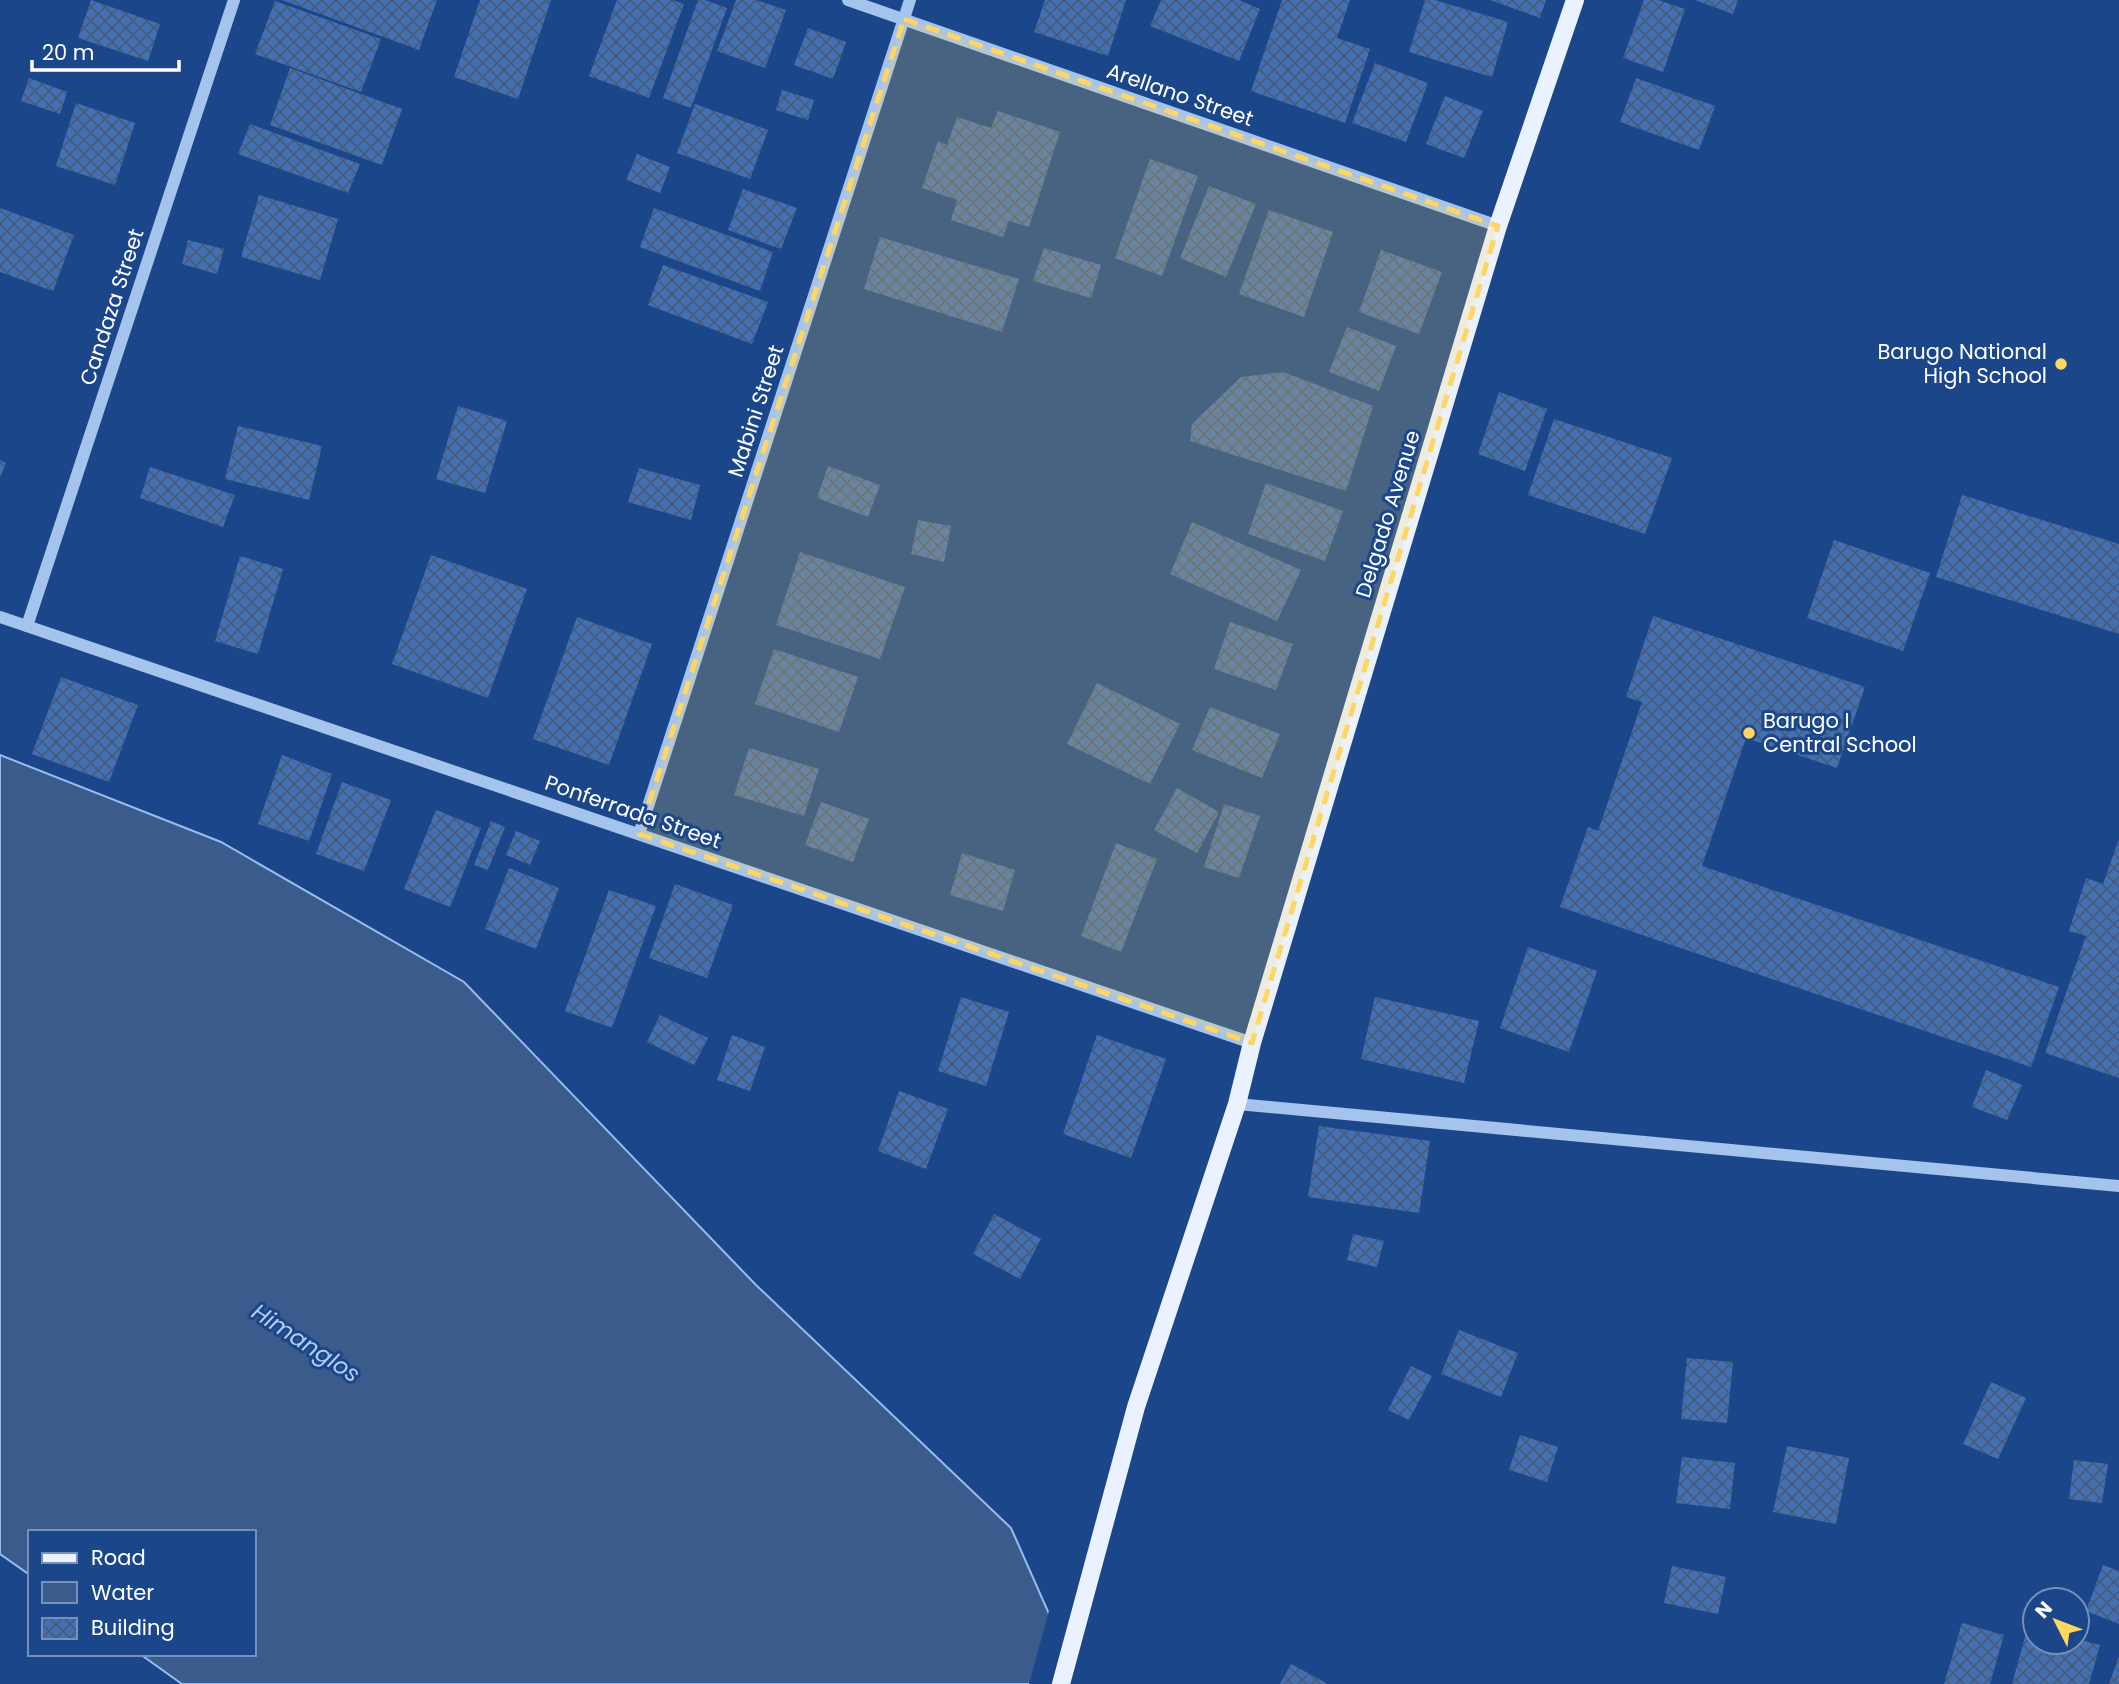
<svg xmlns="http://www.w3.org/2000/svg" width="2119" height="1684" viewBox="0 0 2119 1684" font-family="Poppins,sans-serif">
<defs>
<pattern id="building-cross-hatch" width="8" height="8" patternUnits="userSpaceOnUse" patternTransform="scale(1.75)"><rect width="8" height="8" fill="#4370b2"/><path d="M0 0l8 8M0 8l8-8" fill="none" stroke="#485c7a"/></pattern>
</defs>
<rect width="100%" height="100%" fill="#1b478a"/>
<path fill="#3b5b8c" stroke="#97bdef" stroke-width="2" d="M0,755l221,87 243,140 292,303 255,243 69,156h-898l-42,-30h114v-122h-224v43l-30,-21z"/>
<path fill="#1b478a" d="M1050,1607l33,76 1,1h-55z"/>
<g fill="url(#building-cross-hatch)">
<path d="M91,0l69,24 -12,37 -70,-23z"/>
<path d="M282,0h155l-18,50z"/>
<path d="M480,0h71l-33,99 -64,-22z"/>
<path d="M617,0h55l12,4 -35,94 -60,-22z"/>
<path d="M698,0h7l22,8 -36,100 -28,-10z"/>
<path d="M736,0h20l30,10 -21,58 -48,-17z"/>
<path d="M1045,0h81l-18,56 -74,-24z"/>
<path d="M1161,0h78l21,9 -21,52 -89,-35z"/>
<path d="M1282,0h68l-13,38 33,11 -25,74 -94,-32z"/>
<path d="M1425,0h10l73,22 -16,55 -83,-25z"/>
<path d="M1490,0h56l-6,18z"/>
<path d="M1644,0h14l27,9 -22,63 -40,-14z"/>
<path d="M1695,0h43l-5,14z"/>
<path d="M275,1l106,38 -20,53 -106,-38z"/>
<path d="M808,28l38,14 -13,37 -39,-14z"/>
<path d="M1375,63l53,20 -22,59 -54,-19z"/>
<path d="M290,68l112,41 -20,56 -112,-40z"/>
<path d="M29,78l38,14 -7,22 -39,-13z"/>
<path d="M1636,78l79,28 -16,44 -79,-28z"/>
<path d="M782,90l32,10 -6,20 -32,-10z"/>
<path d="M1445,96l38,15 -19,47 -38,-14z"/>
<path d="M76,103l59,20 -20,62 -59,-19z"/>
<path d="M695,104l73,26 -18,49 -73,-26z"/>
<path d="M998,111l62,21 -31,95 -20,-6 -6,16 -52,-17 6,-20 -35,-12 16,-47 9,4 10,-28 34,11z"/>
<path d="M250,124l110,40 -12,29 -110,-39z"/>
<path d="M637,154l33,13 -10,26 -34,-13z"/>
<path d="M1150,159l48,17 -36,100 -47,-18z"/>
<path d="M1209,186l47,18 -30,73 -46,-19z"/>
<path d="M743,189l54,19 -16,41 -53,-19z"/>
<path d="M259,195l79,24 -18,61 -79,-23z"/>
<path d="M0,208l74,27 -21,56 -53,-19z"/>
<path d="M654,208l119,44 -13,39 -120,-44z"/>
<path d="M1269,210l64,22 -29,85 -65,-23z"/>
<path d="M880,237l139,42 -17,53 -138,-43z"/>
<path d="M188,240l36,9 -7,25 -35,-10z"/>
<path d="M1044,248l57,17 -10,33 -58,-17z"/>
<path d="M1381,250l61,22 -23,62 -60,-22z"/>
<path d="M663,265l105,37 -16,42 -104,-39z"/>
<path d="M1347,327l49,19 -17,45 -50,-19z"/>
<path d="M1283,372l90,34 -27,85 -156,-50 2,-17 49,-47z"/>
<path d="M1499,392l48,17 -22,62 -47,-17z"/>
<path d="M458,406l49,15 -22,72 -49,-14z"/>
<path d="M1554,419l118,39 -27,76 -117,-39z"/>
<path d="M238,426l84,20 -13,54 -84,-21z"/>
<path d="M0,460l6,3 -6,15z"/>
<path d="M828,466l52,19 -12,32 -51,-19z"/>
<path d="M150,467l85,28 -12,32 -83,-29z"/>
<path d="M639,468l61,17 -9,35 -63,-18z"/>
<path d="M1266,483l77,28 -18,50 -77,-27z"/>
<path d="M1962,495l157,49v90l-183,-57z"/>
<path d="M918,520l33,6 -7,36 -33,-8z"/>
<path d="M1192,522l109,48 -24,51 -107,-47z"/>
<path d="M1834,540l96,33 -27,78 -96,-33z"/>
<path d="M800,552l105,35 -25,72 -104,-34z"/>
<path d="M431,555l96,34 -39,109 -96,-34z"/>
<path d="M240,556l43,13 -25,85 -43,-13z"/>
<path d="M1653,616l212,71 -28,81 -91,-30 -44,128 357,121 -28,80 -471,-160 28,-80 10,4 44,-129 -16,-5z"/>
<path d="M577,617l75,27 -43,121 -76,-26z"/>
<path d="M1230,622l63,22 -17,46 -62,-21z"/>
<path d="M774,649l84,28 -19,55 -84,-28z"/>
<path d="M61,677l77,28 -29,77 -77,-28z"/>
<path d="M1097,683l83,41 -30,60 -83,-40z"/>
<path d="M1210,707l70,27 -18,44 -70,-28z"/>
<path d="M749,748l70,21 -15,47 -70,-21z"/>
<path d="M282,755l50,19 -23,67 -51,-17z"/>
<path d="M342,782l49,18 -27,71 -48,-17z"/>
<path d="M1177,788l42,24 -22,41 -43,-23z"/>
<path d="M821,802l48,17 -16,43 -48,-17z"/>
<path d="M1224,804l36,12 -21,62 -35,-11z"/>
<path d="M436,810l45,18 -31,79 -46,-18z"/>
<path d="M491,821l14,6 -17,43 -14,-5z"/>
<path d="M516,831l24,10 -10,24 -24,-10z"/>
<path d="M2119,839v239l-74,-25 41,-117 -17,-5 17,-53 17,6z"/>
<path d="M1116,843l41,16 -36,93 -40,-16z"/>
<path d="M962,853l53,17 -12,41 -53,-16z"/>
<path d="M509,868l50,20 -23,61 -51,-20z"/>
<path d="M675,884l58,21 -26,73 -58,-20z"/>
<path d="M609,890l47,16 -44,122 -47,-17z"/>
<path d="M1528,947l69,24 -28,81 -69,-24z"/>
<path d="M961,997l48,15 -23,74 -48,-15z"/>
<path d="M1375,997l104,24 -15,62 -103,-24z"/>
<path d="M660,1015l48,23 -14,27 -47,-23z"/>
<path d="M732,1035l33,12 -15,44 -33,-11z"/>
<path d="M1097,1035l69,24 -35,99 -68,-24z"/>
<path d="M1986,1070l36,15 -15,35 -35,-13z"/>
<path d="M899,1091l49,18 -22,60 -48,-18z"/>
<path d="M1319,1126l111,15 -11,72 -111,-16z"/>
<path d="M994,1214l47,25 -21,40 -47,-25z"/>
<path d="M1353,1234l31,7 -7,26 -30,-7z"/>
<path d="M1459,1330l59,23 -17,44 -60,-23z"/>
<path d="M1687,1358l46,4 -6,61 -46,-4z"/>
<path d="M1411,1366l21,10 -23,44 -21,-10z"/>
<path d="M1991,1382l35,16 -28,61 -35,-15z"/>
<path d="M1520,1435l38,12 -11,35 -38,-12z"/>
<path d="M1787,1446l62,12 -13,66 -63,-12z"/>
<path d="M1682,1457l53,6 -5,46 -54,-6z"/>
<path d="M2074,1460l34,4 -6,39 -33,-4z"/>
<path d="M2103,1565l16,6v53l-33,-13z"/>
<path d="M1672,1566l54,11 -8,37 -54,-11z"/>
<path d="M1962,1623l42,12 -14,49h-46z"/>
<path d="M2028,1626l7,1v15h42v-3l23,6 -11,39h-77z"/>
<path d="M2119,1656v28h-10z"/>
<path d="M1291,1664l37,20h-48z"/>
</g>
<g fill="none" stroke-linecap="round" stroke-linejoin="round">
<g stroke="#a4c3ed" stroke-width="12">
<path d="M848,0l650,226"/>
<path d="M0,617l1252,426"/>
<path d="M27,626l207,-626"/>
<path d="M639,834l271,-834"/>
<path d="M1237,1104l882,82"/>
</g>
<path stroke="#eaf2ff" stroke-width="18" d="M1061,1684l75,-277 101,-303 15,-61 246,-817 77,-226"/>
</g>
<path fill="#fed661" fill-opacity="0.2" stroke="#fed661" stroke-width="5" stroke-dasharray="14 9" stroke-linejoin="round" d="M904,19l594,207 -246,817 -613,-209z"/>
<g fill="#fed661" stroke="#1b478a" stroke-width="2.5">
<circle cx="2061" cy="364" r="7"/>
<circle cx="1749" cy="733" r="7"/>
</g>
<g text-anchor="middle" stroke-width="6" stroke-linejoin="round" paint-order="stroke">
<g font-size="21" fill="#fff" stroke="#1b478a">
<text transform="translate(1180 95) rotate(19)" y="7">Arellano Street</text>
<text transform="translate(112 307) rotate(-72)" y="7">Candaza Street</text>
<text transform="translate(756 411) rotate(-72)" y="7">Mabini Street</text>
<text transform="translate(1388 514) rotate(-73)" y="7">Delgado Avenue</text>
<text transform="translate(633 812) rotate(19)" y="7">Ponferrada Street</text>
</g>
<g font-size="21" fill="#fff" stroke="#1b478a" text-anchor="end">
<text x="2047" y="359">Barugo National<tspan x="2047" dy="24">High School</tspan></text>
<text x="1763" y="728" text-anchor="start">Barugo I<tspan x="1763" dy="24">Central School</tspan></text>
</g>
<g font-size="23" font-style="italic" fill="#b0cdf4" stroke="#1b478a">
<text transform="translate(306 1343) rotate(33)" y="8">Himanglos</text>
</g>
</g>
<rect x="28" y="1530" width="228" height="126" fill="#1b478a" stroke="#7691b9" stroke-width="2"/>
<rect x="42" y="1553" width="35" height="10" fill="#eaf2ff" stroke="#7691b9" stroke-width="2"/>
<text x="91" y="1565" font-size="21" fill="#ffffff">Road</text>
<rect x="42" y="1582" width="35" height="21" fill="#3b5b8c" stroke="#7691b9" stroke-width="2"/>
<text x="91" y="1600" font-size="21" fill="#ffffff">Water</text>
<rect x="42" y="1618" width="35" height="21" fill="url(#building-cross-hatch)" stroke="#7691b9" stroke-width="2"/>
<text x="91" y="1635" font-size="21" fill="#ffffff">Building</text>
<g transform="translate(2056 1621) rotate(312)"><circle r="33" fill="#1b478a" stroke="#7691b9" stroke-width="2"/>
<path d="M0-5L12 26L0 18L-12 26Z" fill="#fed661"/>
<text y="-10" font-size="19" font-weight="bold" text-anchor="middle" fill="#ffffff">N</text>
</g>
<path d="M32 60v10h147v-10" fill="none" stroke="#ffffff" stroke-width="3.5"/>
<text x="42" y="60" font-size="21" fill="#ffffff" stroke="#1b478a" stroke-width="5" paint-order="stroke">20 m</text>
</svg>
